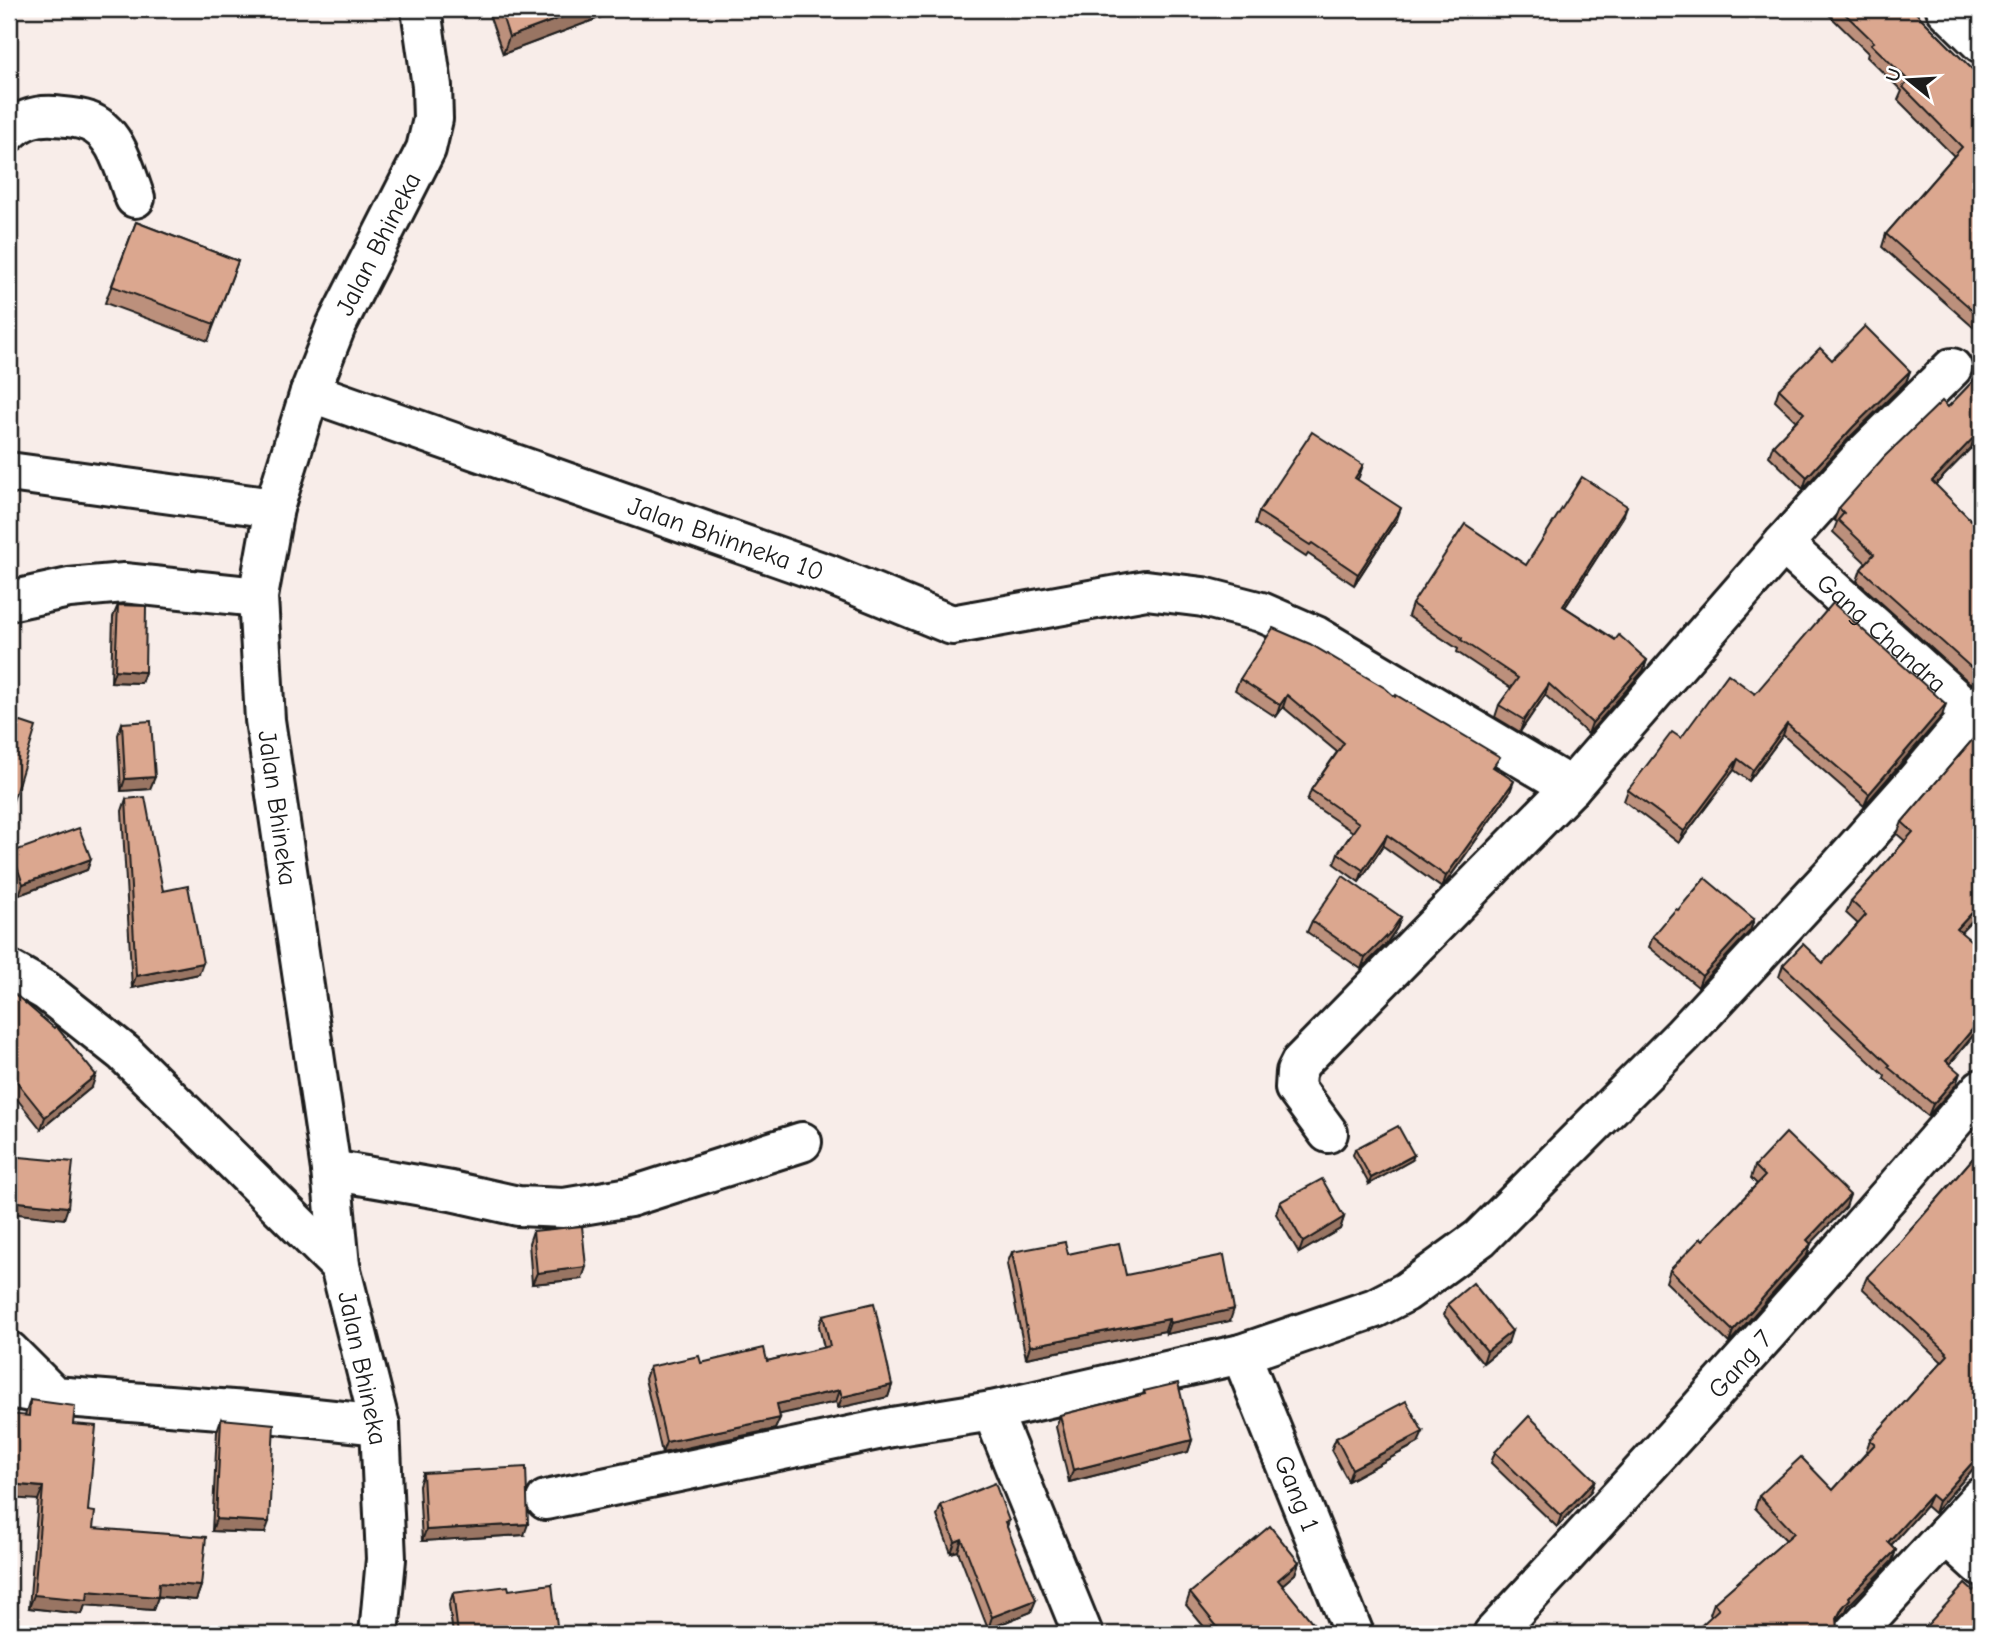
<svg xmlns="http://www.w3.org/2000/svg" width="1990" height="1643" viewBox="0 0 1990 1643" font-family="'Comic Neue',sans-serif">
<rect width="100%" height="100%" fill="#f8ede9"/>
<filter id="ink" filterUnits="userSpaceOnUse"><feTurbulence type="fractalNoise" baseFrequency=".0143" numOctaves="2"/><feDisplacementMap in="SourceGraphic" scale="14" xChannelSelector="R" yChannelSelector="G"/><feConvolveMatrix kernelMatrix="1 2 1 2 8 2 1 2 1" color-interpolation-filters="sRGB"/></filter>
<g filter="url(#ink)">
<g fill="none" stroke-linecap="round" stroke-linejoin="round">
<g stroke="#1c1c1c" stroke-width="44">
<g id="minor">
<path d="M1946,9l35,34"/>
<path d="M9,132c13,-13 27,-17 45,-16 10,1 23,1 33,5 30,10 38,51 48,77"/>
<path id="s1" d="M310,392l520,183 122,50 194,-35 57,7 58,15 55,24 255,151"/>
<path d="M9,472l265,36"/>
<path id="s2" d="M1783,544l198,178"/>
<path d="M9,601l60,-13 55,-5 134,14"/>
<path d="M9,970l37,21 78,62 216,213"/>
<path d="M1328,1133l-33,-45 1,-16 5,-10 270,-275 212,-243 81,-90 88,-86"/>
<path d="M331,1170l120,21 67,15 46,2 66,-11 172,-55"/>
<path d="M9,1351l45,45"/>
<path id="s3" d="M1241,1354l113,280"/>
<path d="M9,1388l45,8 204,16 122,13"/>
<path d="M992,1411l91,223"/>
<path d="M546,1500l346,-73 100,-16 249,-57 134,-46 31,-16 74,-54 203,-203 157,-169 74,-83 67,-80"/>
<path d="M1946,1535l35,32"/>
<path id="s4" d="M379,1634l7,-75 -6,-134 -40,-159 -9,-96 -66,-450 -7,-123 16,-89 36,-116 26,-66 90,-177 7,-30 -1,-33 -11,-77"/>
<path id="s5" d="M1493,1634c166,-178 329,-360 488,-545"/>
<path d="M1854,1634l127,-137"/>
</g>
</g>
<use href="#minor" stroke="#fff" stroke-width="38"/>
</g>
<g fill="#bc907b" stroke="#1c1c1c" stroke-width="2">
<path d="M487,9h123l-3,6 -104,39z"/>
<path d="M1823,9h89l69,69v239l-8,10 -91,-80 4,-13 68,-78 -56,-56 4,-9 -35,-34 1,-4z"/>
<path d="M136,222l102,39 -30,80 -103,-38z"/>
<path d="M1832,360l78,11 -4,11 -57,56 -46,51 -34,-33 4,-11 23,-24 -21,-20 4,-12z"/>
<path d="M1981,373v84l-10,-9 -36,37 46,197 -10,2 -114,-103 4,-12 5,-6 -33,-31 4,-10 -3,-2 5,-12 109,-101z"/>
<path d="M1363,465l-6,14 40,40 -43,66 -46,-31 -2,3 -51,-33 4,-12z"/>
<path d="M1623,517l-58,90 82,53 -4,11 -55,63 -43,-39 -25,37 -25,-15 4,-12 12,-17 -54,-36 1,-3 -50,-33 4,-12 114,-39z"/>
<path d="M118,605l27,67 -4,11 -30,-1 2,-65z"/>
<path d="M1240,679l155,18 100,71 15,24 -68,96 -59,-42 -24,36 -25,-18 4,-11 15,-21 -46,-31 4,-11 26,-38 -54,-45 -7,10 -41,-27z"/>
<path d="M1755,694l187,22 -78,90 -81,-71 -34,46 -15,-11 -55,73 -55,-42 4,-11 53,-52z"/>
<path d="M122,723l28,66 -29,2 -3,-56z"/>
<path d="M1980,731l-19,201 20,94 -31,38 6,21 -28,31 -44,-37 1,-3 -106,-99 4,-12 40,-2 35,-39 -12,-11 5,-12 54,-60 -8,-7 5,-12z"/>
<path d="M126,799l37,92 36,83 -67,14 -10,-177z"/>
<path d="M12,852l79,7 -4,11 -68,25 -10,-28v-6z"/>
<path d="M1401,917l-4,11 -11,16 -25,25 -54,-37 5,-11z"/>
<path d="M1754,919l-4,12 -52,56 -49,-40 4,-11z"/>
<path d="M9,989l83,98 -51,42 -32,-40z"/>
<path d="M1355,1149l57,11 -43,24 -16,-29z"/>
<path d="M1981,1149v311l-47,53 -8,-7 -35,39 5,5 -4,11 -44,45 -2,5 -9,10 1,9 -127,-14 -1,-2 4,-11 72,-63 -31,-32 4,-12 74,-6 34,-38 -1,-1 4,-11 72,-78 -80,-74 5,-11 34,-36z"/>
<path d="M1755,1166l91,41 -35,36 -4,12 -78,88 -63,-61 4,-12 33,-30 54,-56 -6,-6z"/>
<path d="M1280,1202l64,15 -4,12 -41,24 -23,-39z"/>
<path d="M533,1231l49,48 -50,5 -3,-41z"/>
<path d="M1012,1252l56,2 58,21 104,46 -64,13 -1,-3 -139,27 -19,-94z"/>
<path d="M1448,1304l60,39 -25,20 -39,-48z"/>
<path d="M823,1315l69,70 -4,12 -50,11 -2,-6 -57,12 1,4 -5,11 -113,24 -17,-74 4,-12 52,-4 66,-2 57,-13 -5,-22z"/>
<path d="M1144,1391l48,49 -4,12 -119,30 -13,-55 4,-12 83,-21z"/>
<path d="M30,1400l43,24 15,87 5,17 108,58 -5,14 -38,-3 -5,13 -68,-5 -3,9 -53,-6 9,-108 -13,-84z"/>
<path d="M221,1419l44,114 -53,-2 5,-100z"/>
<path d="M1336,1438l82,5 -70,38 -17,-31z"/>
<path d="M1495,1452l100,28 -4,11 -34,36 -66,-64z"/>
<path d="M423,1473l101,62 -102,6 -3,-56z"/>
<path d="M941,1505l68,16 -2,6 24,85 -43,17 -30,-78 -7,2 -14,-37z"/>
<path d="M1299,1562l-4,12 -13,11 39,49h-111l-24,-29 4,-12z"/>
<path d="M509,1590l49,44h-105l-4,-29 4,-12z"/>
</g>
<g fill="#997564" stroke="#1c1c1c" stroke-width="2">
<path d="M584,9h26l-3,6 -104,39 6,-17z"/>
<path d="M1981,310v7l-8,10 4,-13z"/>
<path d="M1910,371l-4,11 -57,56 -46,51 4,-12 46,-50z"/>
<path d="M1975,436l-4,12 -44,45 5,-12z"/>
<path d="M1363,465l-4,12 -8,12 4,-11z"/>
<path d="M1627,506l-4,11 -64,100 4,-11z"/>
<path d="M1401,508l-4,11 -43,66 4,-11z"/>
<path d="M1647,660l-4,11 -55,63 4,-11z"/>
<path d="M115,670l30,2 -4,11 -30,-1z"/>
<path d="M1981,671v11l-10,2 5,-12z"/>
<path d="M1549,684l-4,11 -25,37 4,-12z"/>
<path d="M1287,695l-4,12 -7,10 4,-12z"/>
<path d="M1946,704l-4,12 -78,90 5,-12z"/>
<path d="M1787,724l-4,11 -34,46 4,-11z"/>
<path d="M1738,759l-4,11 -55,73 5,-12z"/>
<path d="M155,777l-5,12 -29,2 4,-12z"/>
<path d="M1514,781l-4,11 -68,96 4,-12z"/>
<path d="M1387,835l-4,11 -24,36 4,-12z"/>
<path d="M91,859l-4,11 -68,25 4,-11z"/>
<path d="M1981,903v8l-28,30 4,-12z"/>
<path d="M1401,917l-4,11 -11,16 -25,25 4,-11z"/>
<path d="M1754,919l-4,12 -52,56 4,-11z"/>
<path d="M203,963l-4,11 -67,14 4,-12z"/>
<path d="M1981,1019v7l-39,47 4,-12z"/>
<path d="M1960,1073l-4,12 -28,31 5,-12z"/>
<path d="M96,1075l-4,12 -51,42 4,-12z"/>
<path d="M1414,1155l-2,5 -43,24 2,-6z"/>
<path d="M1850,1195l-4,12 -43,45 4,-12z"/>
<path d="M9,1201l59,6 -4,12 -55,-6z"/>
<path d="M1344,1217l-4,12 -41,24 4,-11z"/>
<path d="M1811,1244l-4,11 -78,88 4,-12z"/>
<path d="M586,1267l-4,12 -50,5 5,-11z"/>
<path d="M1234,1309l-4,12 -64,13 4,-11z"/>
<path d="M1169,1319l-4,12 -139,27 4,-12z"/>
<path d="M1512,1331l-4,12 -25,20 4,-12z"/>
<path d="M892,1385l-4,12 -50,11 4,-11z"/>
<path d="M840,1390l-4,12 -64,14 5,-12z"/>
<path d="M780,1418l-5,11 -113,24 4,-11z"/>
<path d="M1423,1432l-5,11 -70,38 4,-12z"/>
<path d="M1192,1440l-4,12 -119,30 4,-12z"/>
<path d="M1981,1453v7l-47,53 4,-12z"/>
<path d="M1595,1480l-4,11 -34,36 4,-11z"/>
<path d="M9,1484l34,3 -5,13 -29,-2z"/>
<path d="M1931,1495l-5,11 -42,47 4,-11z"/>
<path d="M216,1519l53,3 -4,11 -53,-2z"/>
<path d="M528,1524l-4,11 -102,6 4,-11z"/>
<path d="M962,1539l-4,12 -7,2 4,-11z"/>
<path d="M1896,1550l-4,11 -44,45 -2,5 -8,8 -5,11 4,-12 12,-21z"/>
<path d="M1299,1562l-4,12 -21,18 4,-12z"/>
<path d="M159,1583l42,3 -5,14 -42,-4z"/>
<path d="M88,1591l70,6 -5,13 -68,-5 -3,9 -53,-6 5,-13z"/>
<path d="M1036,1600l-5,12 -43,17 4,-12z"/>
</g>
<g fill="#dba78f" stroke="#1c1c1c" stroke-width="2">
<path d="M500,9h84l-75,28z"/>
<path d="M1840,9h72l69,69v232l-4,4 -91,-80 76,-87 -59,-60 6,-6 -38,-37 3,-2z"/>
<path d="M136,222l102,39 -24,63 -102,-38z"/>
<path d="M1865,326l45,45 -57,56 -46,50 -34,-32 31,-32 -25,-24 41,-41 12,12z"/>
<path d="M1981,373v68l-6,-5 -43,45 49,49v141l-5,1 -115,-103 13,-15 -36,-34 6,-7 -5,-5 45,-51 58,-56 6,6z"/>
<path d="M1312,432l51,33 -8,13 46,30 -43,66 -46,-31 -2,2 -51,-33z"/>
<path d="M1582,477l45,29 -64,100 52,34 4,-5 28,25 -55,63 -43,-39 -25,36 -25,-15 19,-27 -57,-38 1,-2 -50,-34 53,-80 61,41z"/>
<path d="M1833,603l113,101 -77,90 -82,-70 -34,46 -15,-11 -54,72 -56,-41 44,-58 9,6 47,-64 27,20z"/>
<path d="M118,605l28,1 -1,66 -30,-2z"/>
<path d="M1273,628l37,16 75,44 10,9 1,-2 104,62 -7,10 21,14 -68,95 -59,-41 -24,35 -25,-17 21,-30 -48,-33 33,-47 -57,-48 -7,10 -40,-26z"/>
<path d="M9,718l27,9 -27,87z"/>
<path d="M151,721l4,56 -30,2 -3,-56z"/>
<path d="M1980,731h1v172l-24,26 24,20v70l-35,42 14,12 -27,31 -45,-37 2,-2 -107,-100 20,-21 20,19 43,-48 -15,-14 62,-69 -11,-10z"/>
<path d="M145,797l18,94 25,-5 15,77 -67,13 -10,-177z"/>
<path d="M79,828l12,31 -68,25 -11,-32z"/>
<path d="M1343,876l58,41 -11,16 -25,25 -53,-37z"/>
<path d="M1705,878l49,41 -52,57 -49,-40 23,-27 2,1z"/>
<path d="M9,989l45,39 2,-2 40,49 -51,42 -36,-45z"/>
<path d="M1398,1126l16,29 -43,23 -16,-29z"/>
<path d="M1786,1133l64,62 -43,45 4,4 -78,87 -63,-61 31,-32 2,2 62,-64 -10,-10z"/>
<path d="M1981,1149v304l-43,48 -7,-6 -43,47 8,8 -47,47 1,2 -8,9 -5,10 1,12 3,4h-149l27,-25 -5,-6 80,-70 -35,-37 42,-39 32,33 42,-46 -5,-4 78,-85 -2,-2 1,-1 -80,-75 34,-36z"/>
<path d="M9,1156l64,6 -5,45 -59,-6z"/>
<path d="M1322,1179l22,38 -41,25 -23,-40z"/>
<path d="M582,1226l4,41 -49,6 -4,-42z"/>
<path d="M1065,1242l3,12 51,-11 7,32 98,-20 10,54 -64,14 -1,-4 -139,27 -18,-94z"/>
<path d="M1473,1283l39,48 -25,20 -39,-47z"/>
<path d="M874,1303l18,82 -50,12 -2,-7 -63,14 3,14 -114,24 -17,-75 50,-11 2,7 63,-15 3,13 63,-15 -7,-31z"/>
<path d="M1178,1383l14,57 -119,30 -13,-55 85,-21 -1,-3z"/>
<path d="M30,1400l45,6 -2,18 23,2 -8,85 7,1 -2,16 113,9 -5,49 -42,-3 -1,14 -70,-6 -1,9 -53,-5 9,-108 -34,-3v-70l20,2z"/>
<path d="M1406,1401l17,31 -71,37 -16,-31z"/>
<path d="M1529,1416l66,64 -34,36 -66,-64z"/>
<path d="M221,1419l53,5 -5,98 -53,-3z"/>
<path d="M526,1467l2,57 -102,6 -3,-57z"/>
<path d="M995,1483l14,38 -4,1 31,78 -44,17 -30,-78 -7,3 -14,-37z"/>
<path d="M1270,1526l29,36 -21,18 43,53 -1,1h-97l-33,-41z"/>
<path d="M1981,1581v53h-62l46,-50 8,7z"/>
<path d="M552,1584l6,50h-100l-5,-41 55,-7 1,4z"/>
</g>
</g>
<g text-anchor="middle" stroke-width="7" stroke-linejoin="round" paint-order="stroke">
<g font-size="26" fill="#1c1c1c" stroke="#fff">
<text dy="9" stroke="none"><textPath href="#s4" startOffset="1423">Jalan Bhineka</textPath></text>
<text dy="9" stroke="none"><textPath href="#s1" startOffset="441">Jalan Bhinneka 10</textPath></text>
<text dy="9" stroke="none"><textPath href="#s2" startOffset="133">Gang Chandra</textPath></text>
<text transform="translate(278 808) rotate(82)" y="9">Jalan Bhineka</text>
<text dy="9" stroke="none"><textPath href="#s5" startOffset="366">Gang 7</textPath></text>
<text transform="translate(363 1368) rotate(78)" y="9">Jalan Bhineka</text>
<text dy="9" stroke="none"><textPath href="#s3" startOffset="150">Gang 1</textPath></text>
</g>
</g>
<rect width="1990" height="1643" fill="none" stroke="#fff" stroke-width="35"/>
<rect x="18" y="18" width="1955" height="1608" fill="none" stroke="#1c1c1c" stroke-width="2.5" filter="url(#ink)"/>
<g transform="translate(1909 80) rotate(288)" stroke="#ffffff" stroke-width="5" paint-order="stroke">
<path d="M0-5L12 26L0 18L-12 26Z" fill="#1c1c1c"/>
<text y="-10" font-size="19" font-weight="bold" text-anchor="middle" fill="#1c1c1c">U</text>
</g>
</svg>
